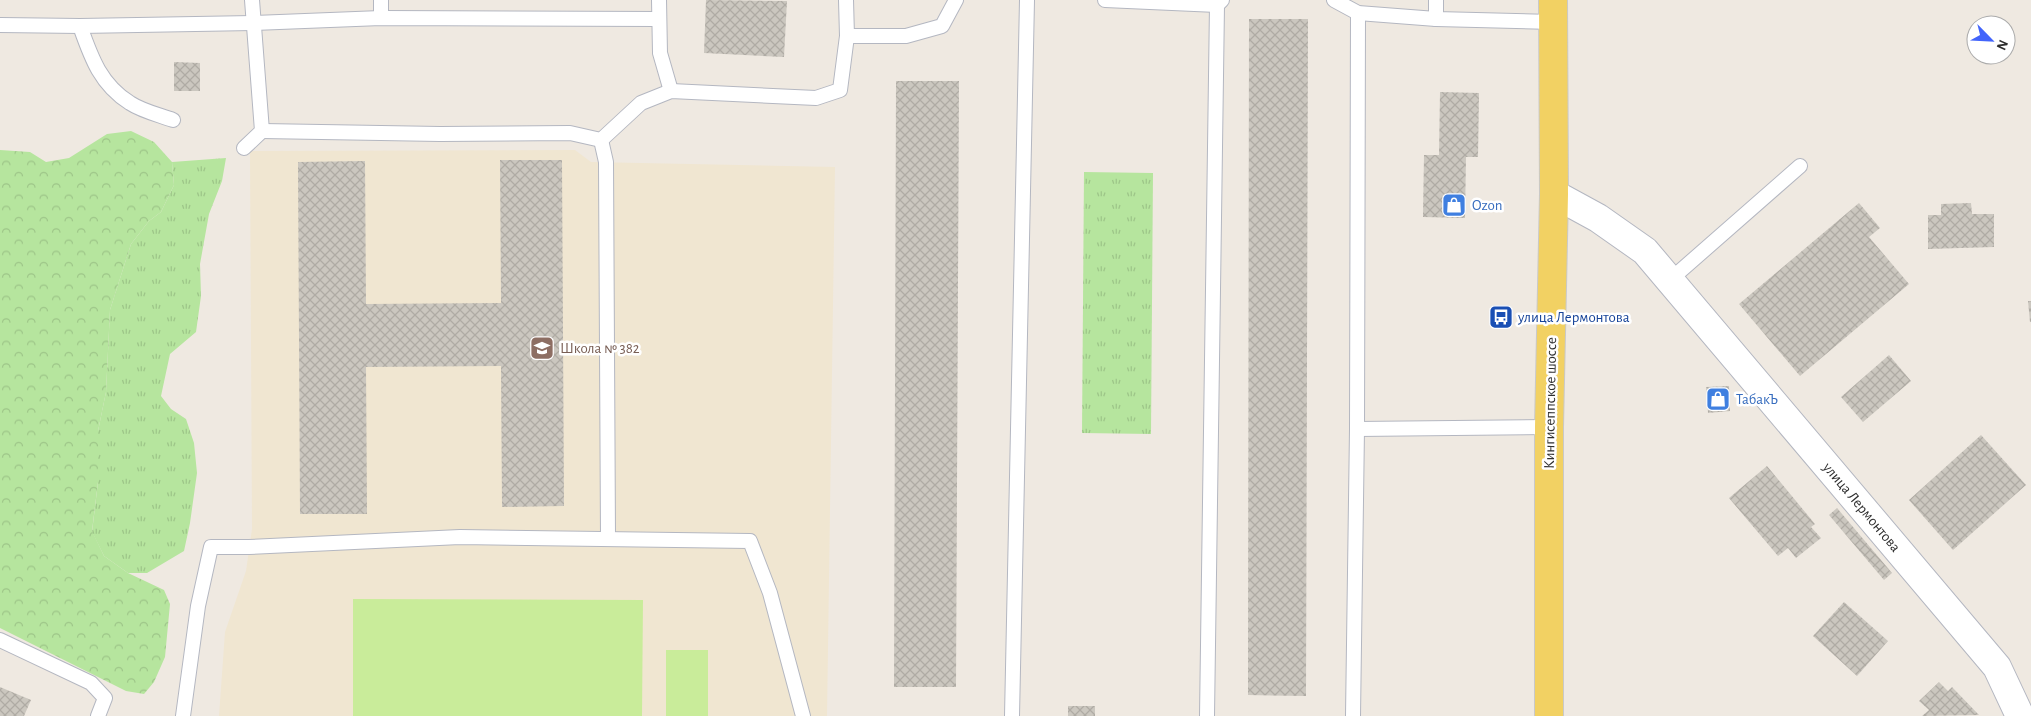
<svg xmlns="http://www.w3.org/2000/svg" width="2031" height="716" viewBox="0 0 2031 716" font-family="'Alegreya Sans',sans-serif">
<defs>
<pattern id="grass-tufts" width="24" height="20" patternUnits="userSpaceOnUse" patternTransform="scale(1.25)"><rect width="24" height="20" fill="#b6e59e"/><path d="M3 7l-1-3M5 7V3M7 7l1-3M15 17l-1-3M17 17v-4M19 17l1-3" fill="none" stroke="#9dc588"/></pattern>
<pattern id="forest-crowns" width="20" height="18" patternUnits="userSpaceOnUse" patternTransform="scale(1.25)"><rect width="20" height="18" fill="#b6e59e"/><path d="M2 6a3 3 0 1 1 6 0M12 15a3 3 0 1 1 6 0" fill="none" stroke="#9dc588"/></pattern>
<pattern id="building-cross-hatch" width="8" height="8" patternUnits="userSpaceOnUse" patternTransform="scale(1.25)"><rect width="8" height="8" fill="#cbc7bf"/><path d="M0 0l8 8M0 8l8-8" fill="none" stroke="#afaba4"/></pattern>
</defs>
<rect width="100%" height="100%" fill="#efe9e1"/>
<path fill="#f0e6d1" d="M575,150l16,12 244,5 -8,549h-608l6,-84 21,-61 6,-42 -2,-378z"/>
<g fill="url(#grass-tufts)">
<path d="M226,158l-4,23 -13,33 -9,50 1,32 -5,36 -26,22 -9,42 10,13 15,10 8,24 3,30 -7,50 -6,28 -37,22h-19l-24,-17 -12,-24 6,-50v-51l8,-39 4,-82 21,-66 18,-23 12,-9 13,-27 -2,-23z"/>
<path d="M1084,172l69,1 -2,261 -69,-1z"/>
</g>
<path fill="url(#forest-crowns)" d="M131,131l23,11 18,20 2,23 -13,27 -12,9 -18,23 -21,66 -4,82 -8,39v51l-6,49 12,25 24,17 36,17 6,14 -5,53 -11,25 -10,12 -18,-3 -126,-63v-478l30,2 16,10 23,-4 38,-24z"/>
<g fill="#c9ec9a">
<path d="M353,599l290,1 -1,116h-289z"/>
<rect x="666" y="650" width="42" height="66"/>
</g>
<g fill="url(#building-cross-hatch)">
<path d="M706,0l81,1 -3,56 -80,-4z"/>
<path d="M1249,19h59l-2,677 -58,-1z"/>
<path d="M174,62l26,1v28h-26z"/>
<path d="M896,81h63l-3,606h-62z"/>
<path d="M1440,92l39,1 -1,64h-12l-1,61 -42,-1 1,-62h15z"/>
<path d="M500,160h62l2,346 -62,1 -1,-141 -135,1 1,147h-67l-2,-352 67,-1 1,143 135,-1z"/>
<path d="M1859,203l21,25 -11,9 40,47 -109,92 -61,-72z"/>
<path d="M1971,203l1,11h22v33l-66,2v-34h13v-11z"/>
<path d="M2028,301h3v21h-1z"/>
<path d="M1889,355l22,26 -48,41 -22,-25z"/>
<path d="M1729,386l1,25 -22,2 -2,-26z"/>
<path d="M1981,435l45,50 -73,65 -44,-50z"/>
<path d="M1767,466l48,58 -4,3 10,11 -25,20 -8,-10 -10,8 -49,-58z"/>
<path d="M1837,508l55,65 -8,7 -55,-65z"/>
<path d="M1844,602l44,39 -31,35 -44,-40z"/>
<path d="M1939,682l9,9 4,-4 27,28 -57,1 7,-6 -10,-9z"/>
<path d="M0,687l31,13 -7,16h-24z"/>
<rect x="1068" y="706" width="27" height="10"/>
</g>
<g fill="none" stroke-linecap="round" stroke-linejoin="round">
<g stroke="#b4b7c1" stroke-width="16">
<g id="lane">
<path d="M659,0l1,53 11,38"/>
<path d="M846,0l1,36"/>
<path d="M1105,0l112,5"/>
<path d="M1334,0l24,13 78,6 117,3"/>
<path d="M381,18v-18"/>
<path d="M1436,19v-19"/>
<path d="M0,25l80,1 173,-3 128,-5 278,1"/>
<path d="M80,26c11,31 20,58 50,77 12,8 29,12 43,17"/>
<path d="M262,131l178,3 130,-1 31,7 40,-37 30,-12 145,7 24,-8 7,-54h59l36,-10 14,-26"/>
<path d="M601,140l5,22 2,376"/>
<path d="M244,148l18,-17 -10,-131"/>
<path d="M1670,280l130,-114"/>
<path d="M1357,429l192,-2"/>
<path d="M0,640l91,43 14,15 -7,18"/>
<path d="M183,716l15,-110 13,-59h38l211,-10 290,4 20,52 33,123"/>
<path d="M1012,716l15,-716"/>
<path d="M1207,716l10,-711 5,-5"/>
<path d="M1353,716l4,-287 1,-416"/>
</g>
</g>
<g stroke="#b4b7c1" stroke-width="30">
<path id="street" d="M1554,194l44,24 47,33 352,416 23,49"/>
</g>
<g stroke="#c9c9c9" stroke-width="30">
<path id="primary" d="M1549,716v-289l5,-233 -1,-194"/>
</g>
<use href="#lane" stroke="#fff" stroke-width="14"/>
<use href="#street" stroke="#fff" stroke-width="28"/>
<use href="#primary" stroke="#f2d163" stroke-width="28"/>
</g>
<defs>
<g id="shop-square" transform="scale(1.25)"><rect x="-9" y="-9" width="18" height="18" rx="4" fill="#3f7fe0" stroke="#fff"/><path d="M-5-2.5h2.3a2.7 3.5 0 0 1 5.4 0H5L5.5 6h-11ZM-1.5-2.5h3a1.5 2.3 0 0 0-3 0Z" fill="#fff"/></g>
<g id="bus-square" transform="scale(1.25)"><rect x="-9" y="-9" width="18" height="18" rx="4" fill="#1a4fb4" stroke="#fff"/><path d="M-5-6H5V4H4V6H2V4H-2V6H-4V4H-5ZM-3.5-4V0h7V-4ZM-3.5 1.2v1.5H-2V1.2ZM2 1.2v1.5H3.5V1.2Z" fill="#fff"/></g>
<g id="school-square" transform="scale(1.25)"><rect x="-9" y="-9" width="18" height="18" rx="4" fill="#8d6e63" stroke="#fff"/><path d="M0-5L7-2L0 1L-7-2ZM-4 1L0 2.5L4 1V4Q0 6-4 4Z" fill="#fff"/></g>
</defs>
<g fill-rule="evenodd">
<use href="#shop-square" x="1454" y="205"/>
<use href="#bus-square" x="1501" y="317"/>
<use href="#school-square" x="542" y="348"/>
<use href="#shop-square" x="1718" y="399"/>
</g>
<g text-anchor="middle" stroke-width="5" stroke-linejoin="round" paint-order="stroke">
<g font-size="15" fill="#366cbe" stroke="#fff" text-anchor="start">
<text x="1472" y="210">Ozon</text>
<text x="1736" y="404">ТабакЪ</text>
</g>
<g font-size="15" fill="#164399" stroke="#fff" text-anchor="start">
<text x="1518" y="322">улица Лермонтова</text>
</g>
<g font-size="15" fill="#785e54" stroke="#fff" text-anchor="start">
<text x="560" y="353">Школа № 382</text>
</g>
<g font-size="15" fill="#2e2e2e" stroke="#fff">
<text transform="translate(1550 403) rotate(-89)" y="5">Кингисеппское шоссе</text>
<text transform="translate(1862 507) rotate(50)" y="5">улица Лермонтова</text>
</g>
</g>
<g transform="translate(1991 40) rotate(114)"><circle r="24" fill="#ffffff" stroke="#ababab"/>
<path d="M0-4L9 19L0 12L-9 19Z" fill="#4264fb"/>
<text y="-8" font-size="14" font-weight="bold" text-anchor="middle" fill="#2e2e2e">N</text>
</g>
</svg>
